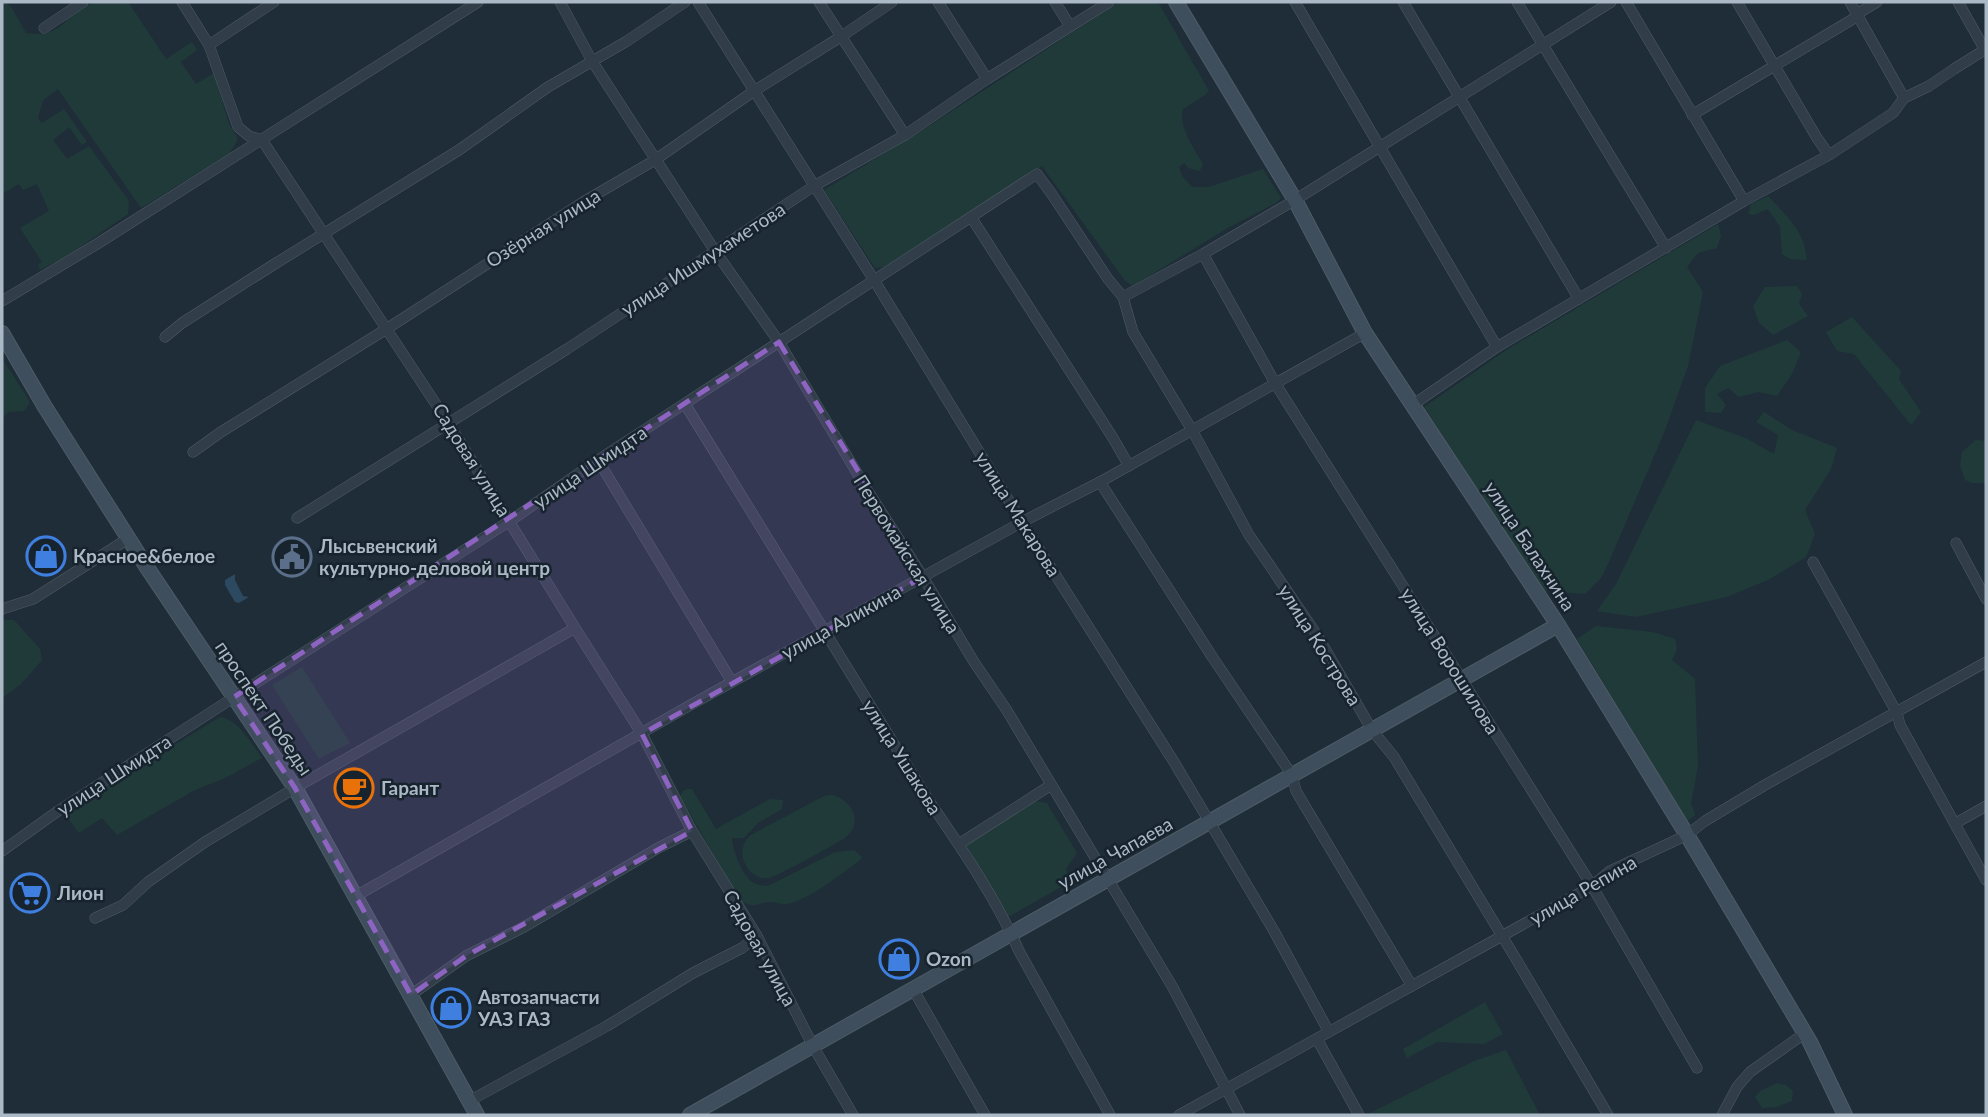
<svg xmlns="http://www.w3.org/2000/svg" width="1988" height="1117" viewBox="0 0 1988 1117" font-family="Lato,sans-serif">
<rect width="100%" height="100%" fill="#1e2d38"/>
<g fill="#203a39">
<path d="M2,2h3l7,6 14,25c13,2 26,1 37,-9 7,-7 11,-14 21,-18 14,-6 29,-4 44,-4l38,57 26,-17 5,8 -16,12 15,22 18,-11 15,51 9,15 -8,14 -89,55 -83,-119 -15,11 -5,18 4,5 22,-14 23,33 -5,3 -13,-18 -16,13 14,19 22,-13 40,55 -1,13 -61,42 -27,14 -2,-5 4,-3 -22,-34 29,-17 -12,-27 -14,6 -4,-6 -17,10z"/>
<path d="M1119,2h39l51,89 -4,4 -22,14c-5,18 11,39 20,55l-3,7 -12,-3 -4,-5 -5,4 3,9 10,11h17l54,-18 18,29 -5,5 -50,26 -93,57 -8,-5 -83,-115 -158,101 -9,1 -51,-78 102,-62z"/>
<path d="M1768,196c17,18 39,37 38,64l-16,-1 -8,-5 -2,-27 -12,-18 -15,6 -5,-1 3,-10z"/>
<path d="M1718,224l3,12 -4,12 -19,5 -11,14 16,25 -15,74 -24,67 -55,129 -8,16 -16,16 -41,-3 -120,-184 84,-58z"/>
<path d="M1797,286l5,8 -3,10 9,12 -35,19 -14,-12 -6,-17 12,-19z"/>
<path d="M1852,317l49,54 -2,8 22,33 -10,13 -57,-71 -17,-3 -11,-19z"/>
<path d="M1787,340l14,12 -9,22 -15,22 -19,-4 -19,5 -11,-9 -11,6 9,11 -5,8 -16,-1v-24l15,-22z"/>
<path d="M2,358l28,44 -6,9 -16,1 -6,7z"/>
<path d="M1764,412l28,18 45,18 -6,21 -26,41 10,24 -9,23 -38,23 -41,17 -91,20 -39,-6 19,-27 80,-164 52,19 26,15 4,-19 -22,-13z"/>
<path d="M1976,440l10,1v42h-14l-7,-3 -5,-14 2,-14z"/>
<path d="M2,620h12l26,29 2,11 -22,25 -18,13z"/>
<path d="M1596,626l57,6 22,7 2,10 -5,11 23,19 3,87 -7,37 4,12 -8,6 -110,-182z"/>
<path d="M302,667l48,76 -31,16 -47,-74z"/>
<path d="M220,717c19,3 31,26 42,41l-37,20 -32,13 -76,44 -15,-17 -23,15 -12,-16 9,-12z"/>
<path d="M687,789h5l24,40 54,-30 13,1 -1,9 -24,14 -14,15h-12c0,11 10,36 19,43 5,4 12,5 17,5l67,-34 19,-2 8,7 -4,5c-19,13 -49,38 -71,42 -6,1 -11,-2 -17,-2 -16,1 -13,8 -31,-2l-59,-104 3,-5z"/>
<path d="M832,795c18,4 32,25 15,41 -6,6 -70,40 -78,42 -11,2 -22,-7 -25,-17 -4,-9 -1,-17 5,-25l75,-40z"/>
<path d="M1034,801l13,2 30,50 -11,16 4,13 -62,35 -43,-74z"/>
<path d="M1485,1002l18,32 -19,10 -47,-2 -30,16 -4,-9z"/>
<path d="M1506,1050l34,65 -172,-1 106,-53z"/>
<path d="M1777,1083l9,2 7,6 -1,10 -16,6 -14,1 -7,-11 5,-6z"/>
</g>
<path fill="#2d495f" d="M235,574v6l8,16 6,1 -10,6 -4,-1 -10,-17v-5z"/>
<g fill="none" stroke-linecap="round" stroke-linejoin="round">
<g stroke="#4f5c67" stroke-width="11">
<g id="street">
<path d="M182,2l27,43 29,82 11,9 13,4 187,284 126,204 67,106 50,97 65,105 56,110 40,69"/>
<path d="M560,2l32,59 123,190 64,91 87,146 57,89 51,85 32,47 166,277 68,129"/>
<path d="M698,2l176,278 148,242 152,240 100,169 55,101"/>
<path d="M819,2l86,133"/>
<path d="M938,2l49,77"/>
<path d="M1055,2l15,24"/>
<path d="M1295,2l202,345"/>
<path d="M1403,2l176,297"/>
<path d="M1517,2l149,246"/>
<path d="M1626,2l118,199"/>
<path d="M1737,2l80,136 12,17"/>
<path d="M1850,2l54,96"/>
<path d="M1958,2l27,48"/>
<path d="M44,28l39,-26"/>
<path d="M209,45l65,-43"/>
<path d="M1692,115l161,-96 4,-5 20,-12"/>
<path d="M971,217l142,221 16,28"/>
<path d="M1203,254l72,129 317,503 105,182"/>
<path d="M1123,297l80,-43 92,-54 316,-198"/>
<path d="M2,301l95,-57 381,-242"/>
<path d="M165,337l17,-14 91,-58 186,-115 89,-63 79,-46 58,-39"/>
<path d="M685,404l244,397c33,48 67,97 90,150l91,164"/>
<path d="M1414,404l83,-57 247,-146 85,-46 64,-42 11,-15 25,-12 25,-17 32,-20"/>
<path d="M193,452l28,-20 167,-104 195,-126 72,-42 99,-69 88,-55 50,-34"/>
<path d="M598,460l134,222"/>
<path d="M1100,482l113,176 79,117 4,16 116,195"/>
<path d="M297,518l270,-169 247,-163 91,-51 82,-56 122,-77"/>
<path d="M1956,543l30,56"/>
<path d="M1813,562l84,151 3,12 86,155"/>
<path d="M2,609l31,-10 96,-61"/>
<path d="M1956,823l30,-17"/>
<path d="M959,844l92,-59"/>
<path d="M2,851l56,-40 198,-128 254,-162 88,-61 439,-286 14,19 57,86 15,18 10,35 59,98 57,105 68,100 55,95 22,27 122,202 92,156"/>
<path d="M356,896l338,-193 328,-181 78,-40 265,-149"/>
<path d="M95,918l28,-13 25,-23 57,-40 90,-54 280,-160"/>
<path d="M913,989l72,126"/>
<path d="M411,995l55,-39 58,-29 134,-79 34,-17"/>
<path d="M1317,1039l42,76"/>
<path d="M469,1101l138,-75 86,-53 49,-25 15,-12"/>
<path d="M1179,1115l413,-229 18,-15 77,-36 18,-14 60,-36 221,-123"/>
<path d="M1722,1115l15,-28 13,-15 55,-39"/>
</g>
</g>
<g stroke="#4f5c67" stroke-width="16">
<g id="secondary">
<path d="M1176,2l119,198 70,133 193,292 129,210 123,207 35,73"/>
<path d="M2,333l43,74 101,159 149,222 182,327"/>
<path d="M690,1115l868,-490"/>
</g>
</g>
<use href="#street" stroke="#313e49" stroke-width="10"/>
<use href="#secondary" stroke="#3f4e5c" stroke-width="14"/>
</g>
<path fill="#8e64c2" fill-opacity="0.2" stroke="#8e64c2" stroke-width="5" stroke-dasharray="14 9" stroke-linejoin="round" d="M779,342l144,235 -281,157 50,97 -226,125 -55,39 -116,-207 -61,-91z"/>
<defs>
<g id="shop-ring" transform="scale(2.0125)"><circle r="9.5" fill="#17232d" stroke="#3f7fe0" stroke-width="1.5"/><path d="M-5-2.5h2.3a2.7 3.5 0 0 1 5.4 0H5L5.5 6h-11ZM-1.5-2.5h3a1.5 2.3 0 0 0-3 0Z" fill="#3f7fe0"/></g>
<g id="civic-ring" transform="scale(2.0125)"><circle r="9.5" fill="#17232d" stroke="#5c6f8a" stroke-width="1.5"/><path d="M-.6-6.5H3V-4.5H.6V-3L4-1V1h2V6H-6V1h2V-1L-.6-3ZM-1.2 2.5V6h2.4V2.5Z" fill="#5c6f8a"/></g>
<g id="cafe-ring" transform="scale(2.0125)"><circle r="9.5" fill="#17232d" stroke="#e8710a" stroke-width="1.5"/><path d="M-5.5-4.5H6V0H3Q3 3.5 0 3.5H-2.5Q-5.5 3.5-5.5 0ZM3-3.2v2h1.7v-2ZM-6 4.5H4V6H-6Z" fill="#e8710a"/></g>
<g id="supermarket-ring" transform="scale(2.0125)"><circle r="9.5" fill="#17232d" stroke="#3f7fe0" stroke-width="1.5"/><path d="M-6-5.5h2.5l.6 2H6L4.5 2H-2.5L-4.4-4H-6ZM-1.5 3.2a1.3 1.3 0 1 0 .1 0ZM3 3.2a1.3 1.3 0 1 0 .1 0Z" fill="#3f7fe0"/></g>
</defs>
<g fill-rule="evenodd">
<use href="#shop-ring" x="46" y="556"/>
<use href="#civic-ring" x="292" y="557"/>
<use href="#cafe-ring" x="354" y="788"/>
<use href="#supermarket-ring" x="30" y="893"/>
<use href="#shop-ring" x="899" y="959"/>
<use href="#shop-ring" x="451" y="1008"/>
</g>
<g text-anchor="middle" stroke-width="5" stroke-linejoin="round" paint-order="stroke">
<g font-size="19" fill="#abb9c6" stroke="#17232d">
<text transform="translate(543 228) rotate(-32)" y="7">Озёрная улица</text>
<text transform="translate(703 259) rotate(-33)" y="7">улица Ишмухаметова</text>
<text transform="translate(472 460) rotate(58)" y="7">Садовая улица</text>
<text transform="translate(590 467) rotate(-34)" y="7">улица Шмидта</text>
<text transform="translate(1018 514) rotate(58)" y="7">улица Макарова</text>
<text transform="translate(1530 546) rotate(57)" y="7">улица Балахнина</text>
<text transform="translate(907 554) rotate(58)" y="7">Первомайская улица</text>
<text transform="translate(841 622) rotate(-29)" y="7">улица Аликина</text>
<text transform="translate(1320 645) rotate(58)" y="7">улица Кострова</text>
<text transform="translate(1450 661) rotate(58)" y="7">улица Ворошилова</text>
<text transform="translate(264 708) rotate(56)" y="7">проспект Победы</text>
<text transform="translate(902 757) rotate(58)" y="7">улица Ушакова</text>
<text transform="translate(114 775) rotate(-33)" y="7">улица Шмидта</text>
<text transform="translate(1115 853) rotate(-29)" y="7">улица Чапаева</text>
<text transform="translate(1583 890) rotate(-30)" y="7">улица Репина</text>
<text transform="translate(760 948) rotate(61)" y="7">Садовая улица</text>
</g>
<g font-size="19" font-weight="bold" fill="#abb9c6" stroke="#17232d" text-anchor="start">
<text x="319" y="553">Лысьвенский<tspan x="319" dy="22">культурно-деловой центр</tspan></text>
<text x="73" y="563">Красное&amp;белое</text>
<text x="381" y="795">Гарант</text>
<text x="57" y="900">Лион</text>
<text x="926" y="966">Ozon</text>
<text x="478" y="1004">Автозапчасти<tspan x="478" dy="22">УАЗ ГАЗ</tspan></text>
</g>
</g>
<rect width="1988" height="1117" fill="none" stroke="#abb9c6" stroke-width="7"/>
</svg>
